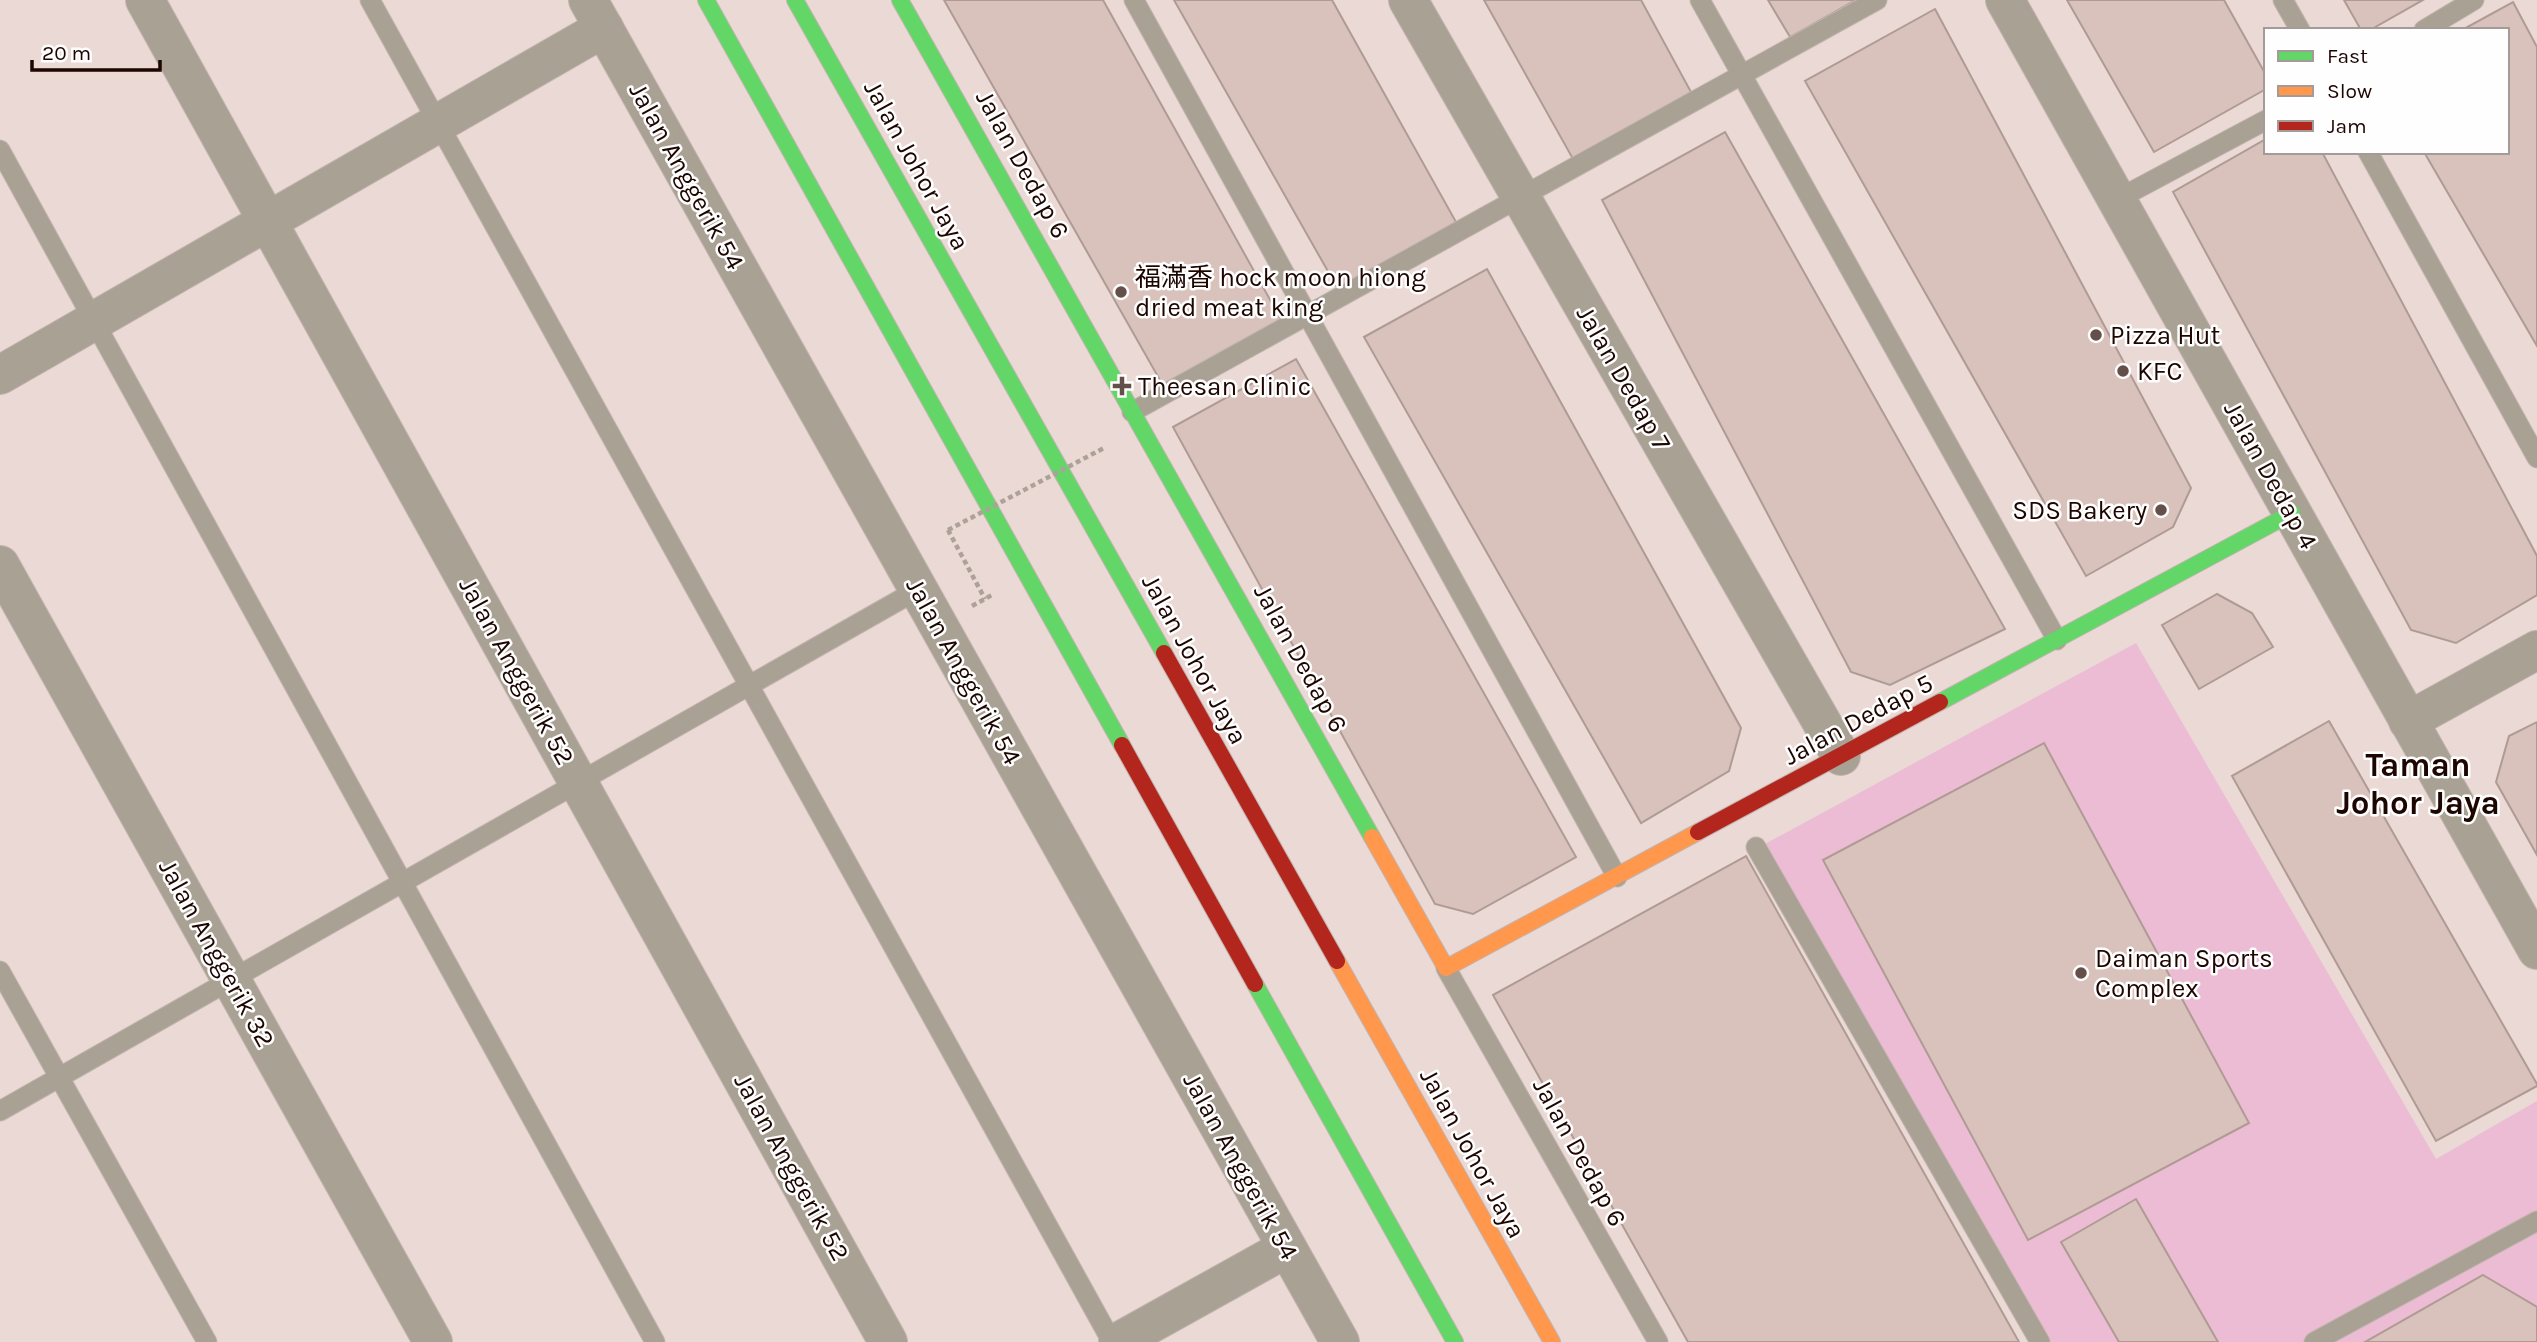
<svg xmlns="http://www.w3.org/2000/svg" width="2537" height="1342" viewBox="0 0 2537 1342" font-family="Karla,'Noto Sans SC',sans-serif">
<rect width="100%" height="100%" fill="#ead9d4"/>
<path fill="#ecbcd4" d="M2136,643l300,516 101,-58v241h-496l-278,-497z"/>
<g fill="#d8c2bb" stroke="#af9b94" stroke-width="2">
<path d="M944,0h159l180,323 -118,66z"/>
<path d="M1174,0h158l124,222 -118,67z"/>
<path d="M1484,0h157l50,92 -118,67z"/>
<path d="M1768,0h88l-66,37z"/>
<path d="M2067,0h157l42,75v14l-112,63z"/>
<path d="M2344,0h79l-53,30h-9z"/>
<path d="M2513,2l24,45v299l-113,-194h83v-122h-45z"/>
<path d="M1935,9l256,479 -18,39 -87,49 -281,-495z"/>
<path d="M1725,132l280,497 -115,56 -39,-13 -249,-472z"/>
<path d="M2266,139v13h56l215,404v39l-81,48 -45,-13 -238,-438z"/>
<path d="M1487,269l254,459 -12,43 -88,52 -277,-486z"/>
<path d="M1296,359l280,498 -103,57 -38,-10 -262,-477z"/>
<path d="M2217,594l35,19 21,34 -74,42 -37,-64z"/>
<path d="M2329,721l208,363v2l-101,55 -204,-365z"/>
<path d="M2537,722v133l-41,-73 13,-46z"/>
<path d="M2044,743l205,380 -221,117 -205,-380z"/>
<path d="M1746,856l273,486h-331l-195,-347z"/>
<path d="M2136,1199l82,143h-99l-58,-100z"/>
<path d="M2483,1275l54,32v35h-172z"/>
</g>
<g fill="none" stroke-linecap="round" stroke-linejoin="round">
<g stroke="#c3b4af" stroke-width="21">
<g id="lane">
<path d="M370,0l742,1342"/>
<path d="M1134,0l483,877"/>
<path d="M1700,0l357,640"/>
<path d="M2283,0l17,30"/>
<path d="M2424,30l50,-30"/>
<path d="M0,150l655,1192"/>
<path d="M2368,152l169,306"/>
<path d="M2116,200l150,-80"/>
<path d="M1132,412l745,-412"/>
<path d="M1756,847l284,495"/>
<path d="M1446,968l212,374"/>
<path d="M0,971l207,371"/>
<path d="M0,1111l919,-522"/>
<path d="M2314,1342l223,-121"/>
</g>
</g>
<g stroke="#c3b4af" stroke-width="40">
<g id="street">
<path d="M145,0l743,1342"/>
<path d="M588,0l752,1342"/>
<path d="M1408,0l433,756"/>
<path d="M2005,0l532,950"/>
<path d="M0,375l604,-347"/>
<path d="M0,565l433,777"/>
<path d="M2408,721l129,-71"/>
<path d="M1118,1342l169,-94"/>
</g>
</g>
<g stroke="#c3b4af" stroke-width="18">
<g id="fast">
<path d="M706,0l416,745"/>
<path d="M795,0l369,653"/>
<path d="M900,0l472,837"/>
<path d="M1940,702l352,-189"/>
<path d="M1255,984l200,358"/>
</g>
</g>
<g stroke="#c3b4af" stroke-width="18">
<g id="slow">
<path d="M1372,837l74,131 252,-136"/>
<path d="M1337,961l215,381"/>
</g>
</g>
<g stroke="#c3b4af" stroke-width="18">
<g id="jam">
<path d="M1164,653l173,308"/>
<path d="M1122,745l133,239"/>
<path d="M1698,832l242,-130"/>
</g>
</g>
<g stroke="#aca298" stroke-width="4.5" stroke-dasharray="5 3.5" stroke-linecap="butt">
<path d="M948,530l37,69"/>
<path d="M972,606l20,-11"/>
</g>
<use href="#lane" stroke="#a9a193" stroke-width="19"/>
<use href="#street" stroke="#a9a193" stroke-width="38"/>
<use href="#fast" stroke="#63d668" stroke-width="16"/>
<use href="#slow" stroke="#ff974d" stroke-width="16"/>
<use href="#jam" stroke="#b3261e" stroke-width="16"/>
<path stroke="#aca298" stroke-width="4.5" stroke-dasharray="5 3.5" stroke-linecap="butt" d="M948,530l156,-82"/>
</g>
<g fill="#654f4a" stroke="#fefefe" stroke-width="2.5">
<circle cx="1121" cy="292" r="7"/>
<circle cx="2096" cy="335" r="7"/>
<circle cx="2123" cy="371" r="7"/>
<path d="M1118.5 375.5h7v7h7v7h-7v7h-7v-7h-7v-7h7z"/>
<circle cx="2161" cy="510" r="7"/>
<circle cx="2081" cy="973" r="7"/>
</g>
<g text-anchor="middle" stroke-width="5" stroke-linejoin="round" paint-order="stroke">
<g font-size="26" fill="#1d0500" stroke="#fefefe">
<text transform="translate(1023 164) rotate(61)" y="9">Jalan Dedap 6</text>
<text transform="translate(917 165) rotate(61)" y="9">Jalan Johor Jaya</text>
<text transform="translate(687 176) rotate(61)" y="9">Jalan Anggerik 54</text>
<text transform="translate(1624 378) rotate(60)" y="9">Jalan Dedap 7</text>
<text transform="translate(2271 475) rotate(61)" y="9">Jalan Dedap 4</text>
<text transform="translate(1301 658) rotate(61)" y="9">Jalan Dedap 6</text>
<text transform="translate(1195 659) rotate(61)" y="9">Jalan Johor Jaya</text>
<text transform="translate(517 671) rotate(61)" y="9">Jalan Anggerik 52</text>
<text transform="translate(964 671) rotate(61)" y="9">Jalan Anggerik 54</text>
<text transform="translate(1858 719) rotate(-28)" y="9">Jalan Dedap 5</text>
<text transform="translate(217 953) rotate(61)" y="9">Jalan Anggerik 32</text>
<text transform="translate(1580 1152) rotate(61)" y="9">Jalan Dedap 6</text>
<text transform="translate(1473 1153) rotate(61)" y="9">Jalan Johor Jaya</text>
<text transform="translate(1241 1166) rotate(61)" y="9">Jalan Anggerik 54</text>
<text transform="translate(792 1167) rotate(61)" y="9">Jalan Anggerik 52</text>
</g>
<g font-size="26" fill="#1d0500" stroke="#fefefe" text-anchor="start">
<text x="1135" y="286">福滿香 hock moon hiong<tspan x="1135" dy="30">dried meat king</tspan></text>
<text x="2110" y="344">Pizza Hut</text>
<text x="2137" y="380">KFC</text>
<text x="1138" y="395">Theesan Clinic</text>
<text x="2147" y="519" text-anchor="end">SDS Bakery</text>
<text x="2095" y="967">Daiman Sports<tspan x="2095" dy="30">Complex</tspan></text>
</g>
<g font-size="33" font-weight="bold" fill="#1d0500" stroke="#fefefe">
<text x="2418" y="776">Taman<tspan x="2418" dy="38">Johor Jaya</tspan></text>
</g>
</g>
<rect x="2264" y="28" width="245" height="126" fill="#fefefe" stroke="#a49a98" stroke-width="2"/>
<rect x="2278" y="51" width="35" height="10" fill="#63d668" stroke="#a49a98" stroke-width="2"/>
<text x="2327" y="63" font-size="21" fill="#1d0500">Fast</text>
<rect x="2278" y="86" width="35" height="10" fill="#ff974d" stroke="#a49a98" stroke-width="2"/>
<text x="2327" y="98" font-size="21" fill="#1d0500">Slow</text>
<rect x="2278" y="121" width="35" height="10" fill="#b3261e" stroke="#a49a98" stroke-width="2"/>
<text x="2327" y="133" font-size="21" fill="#1d0500">Jam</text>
<path d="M32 60v10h128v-10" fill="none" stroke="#1d0500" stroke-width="3.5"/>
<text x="42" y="60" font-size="21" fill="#1d0500" stroke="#fefefe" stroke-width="5" paint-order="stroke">20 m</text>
</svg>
